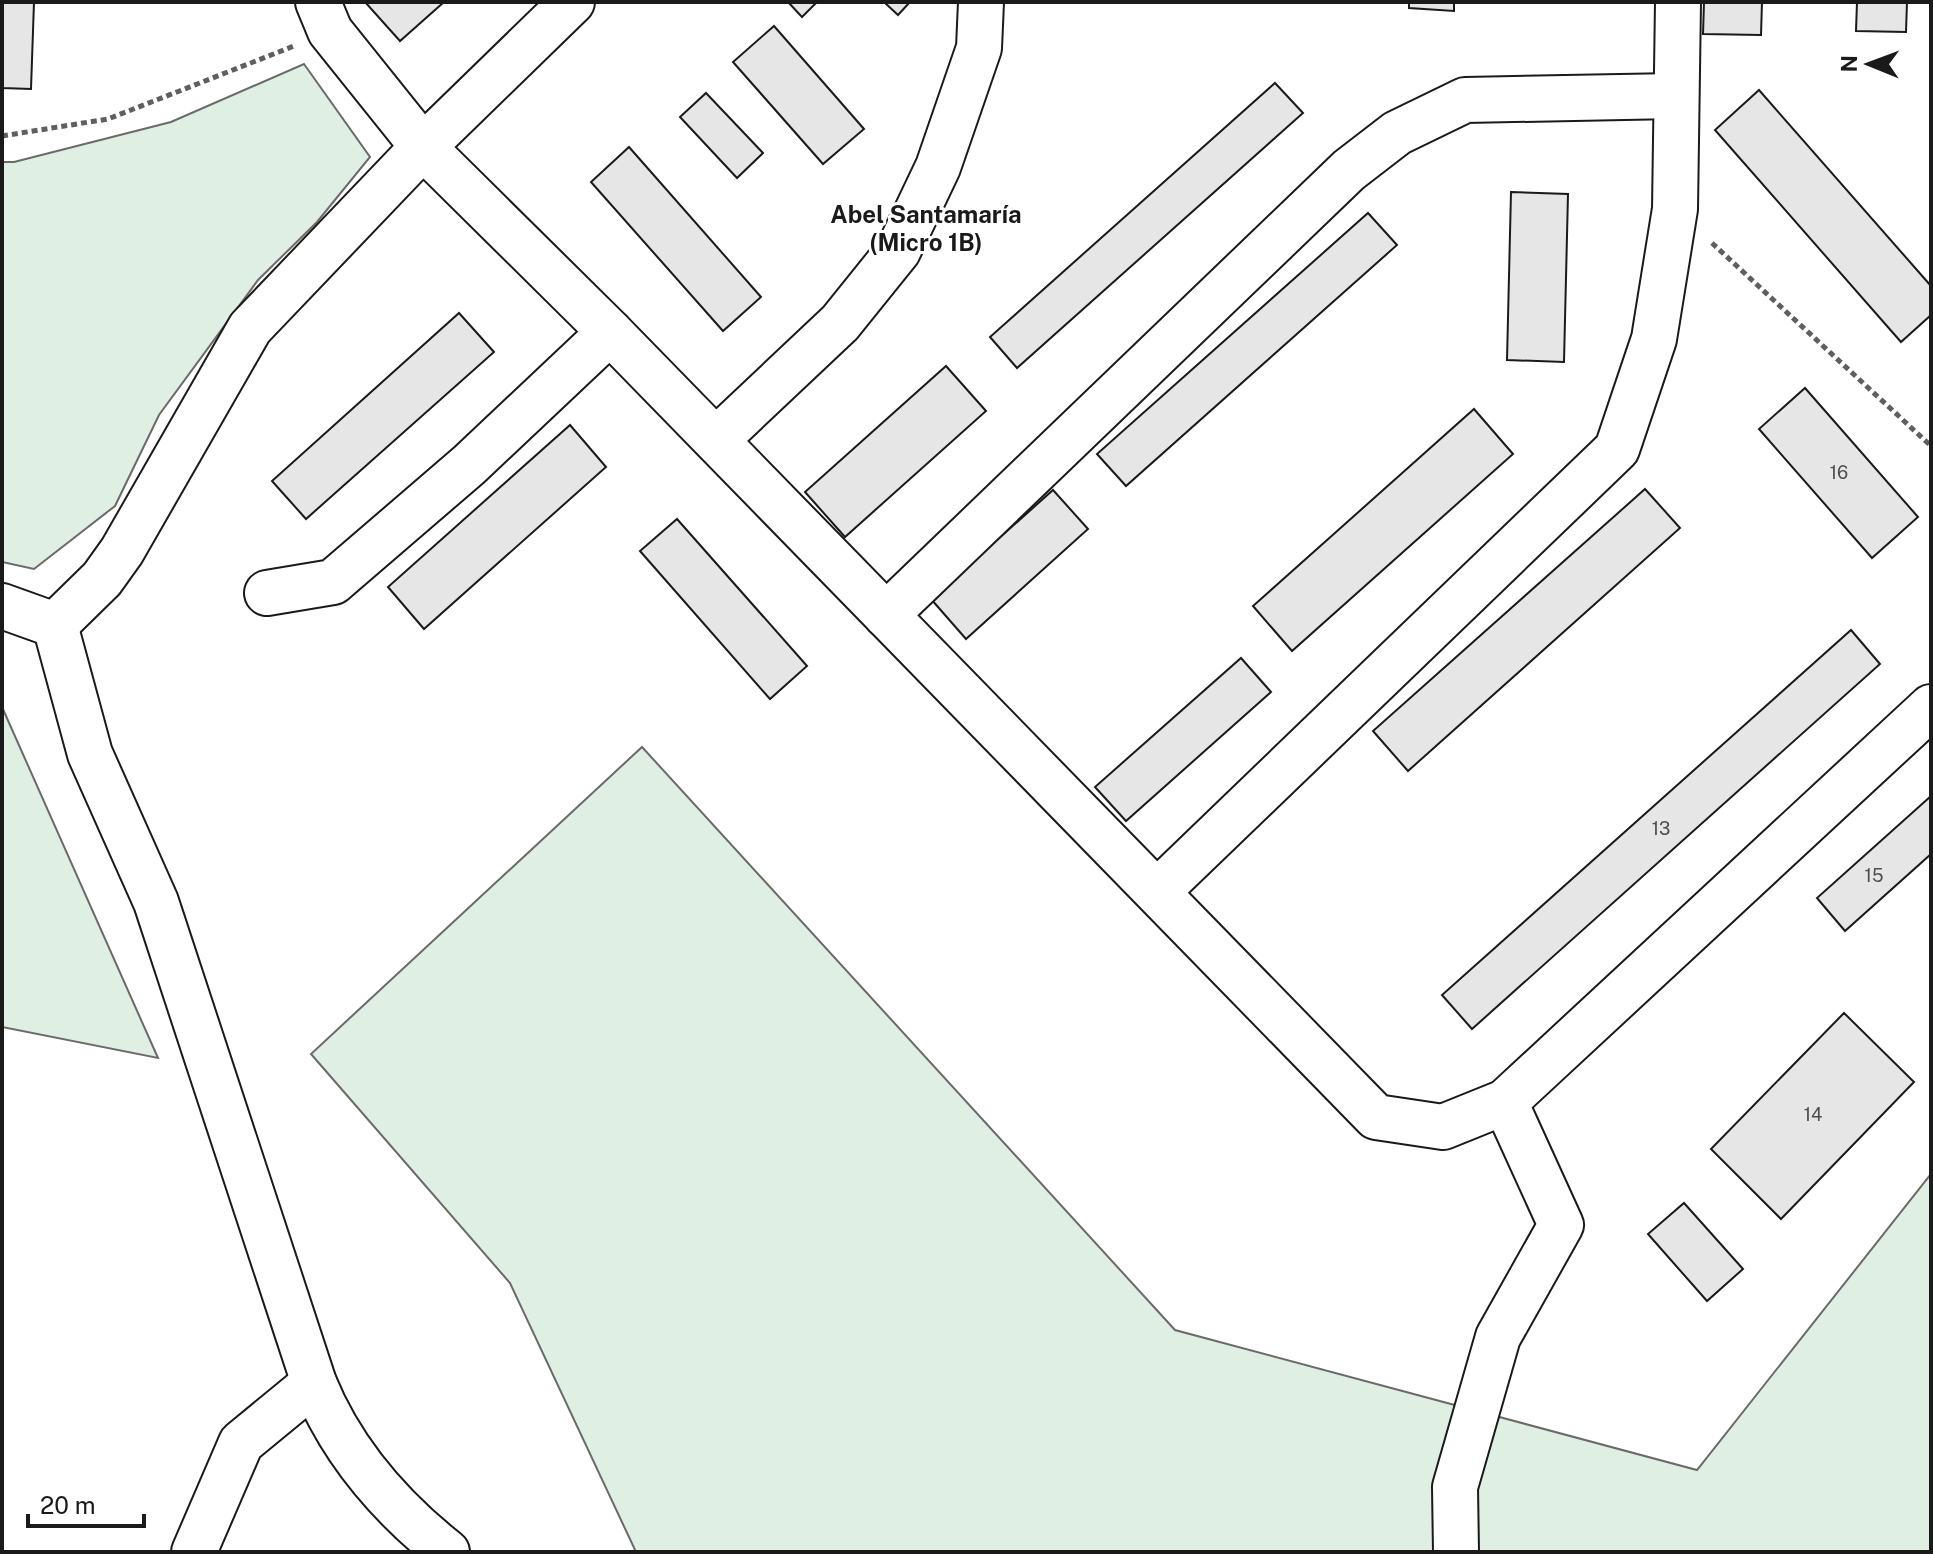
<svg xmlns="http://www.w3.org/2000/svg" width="1933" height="1554" viewBox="0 0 1933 1554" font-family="'Public Sans',sans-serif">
<rect width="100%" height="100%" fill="#fff"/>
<g fill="#e0efe3" stroke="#6a6a6a" stroke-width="2">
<path d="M304,64l66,93 -53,65 -59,58 -99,135 -44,91 -81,63 -32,-7v-400h12l157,-40z"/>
<path d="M2,707l156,351 -156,-31z"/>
<path d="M642,747l533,583 522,140 234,-296v378h-1295l-126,-269 -199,-229z"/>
</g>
<g fill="#e6e6e6" stroke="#1a1a1a" stroke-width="2">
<path d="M2,2h32l-3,87 -29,-1z"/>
<path d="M365,2h79l-44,39z"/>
<path d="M788,2h29l-15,15z"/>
<path d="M884,2h26l-12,13z"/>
<path d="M1409,2h45v9l-45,-3z"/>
<path d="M1704,2h58l-1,33 -58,-1z"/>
<path d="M1857,2h50l-1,30 -50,-1z"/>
<path d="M774,26l90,103 -41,35 -90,-102z"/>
<path d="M1275,83l28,30 -286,255 -27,-31z"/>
<path d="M1759,90l172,196v29l-30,27 -186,-212z"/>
<path d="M706,93l57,60 -26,25 -57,-61z"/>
<path d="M629,147l132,150 -38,34 -132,-149z"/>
<path d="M1511,192l57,2 -4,168 -57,-2z"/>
<path d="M1368,213l29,32 -271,241 -29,-32z"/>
<path d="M459,313l35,39 -188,167 -34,-38z"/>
<path d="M946,366l40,45 -141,126 -40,-45z"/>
<path d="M1805,388l113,129 -46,41 -113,-129z"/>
<path d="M1474,409l39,45 -221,197 -39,-45z"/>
<path d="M570,425l36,42 -182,162 -36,-42z"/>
<path d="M1645,489l35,39 -272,243 -35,-40z"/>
<path d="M1053,490l35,39 -122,110 -35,-40z"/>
<path d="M677,519l130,147 -37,33 -130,-148z"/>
<path d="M1851,630l29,34 -408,365 -30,-34z"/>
<path d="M1241,658l30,34 -145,129 -31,-34z"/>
<path d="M1931,796v58l-86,77 -28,-33z"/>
<path d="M1844,1013l70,69 -133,137 -70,-70z"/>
<path d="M1684,1203l59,66 -36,32 -59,-67z"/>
</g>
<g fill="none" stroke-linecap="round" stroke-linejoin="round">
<g stroke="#1a1a1a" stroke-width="48">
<g id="minor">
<path d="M318,2l12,29 93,116 187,185 766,785 67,10 62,-25 426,-395"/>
<path d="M716,440l124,-117 58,-72 40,-84 41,-119 2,-46"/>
<path d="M267,593l66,-11 136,-117 141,-133"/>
<path d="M2,606l53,19"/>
<path d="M886,615l463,-445 48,-37 68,-33 210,-4"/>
<path d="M55,625l35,129 66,148 158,481c28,69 75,123 133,169"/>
<path d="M55,625l47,-46 20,-28 128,-223 173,-181 149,-145"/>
<path d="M1158,891l459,-442 37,-110 21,-130 3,-207"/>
<path d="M194,1552l47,-109 73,-60"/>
<path d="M1456,1552l-1,-65 43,-150 63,-112 -56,-123"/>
</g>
</g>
<g stroke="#5f5f5f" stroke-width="5" stroke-dasharray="6 4" stroke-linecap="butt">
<path d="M2,136l106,-17 186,-73"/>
<path d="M1712,243l219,203"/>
</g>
<use href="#minor" stroke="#fff" stroke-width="44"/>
</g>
<g text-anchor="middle" stroke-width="6" stroke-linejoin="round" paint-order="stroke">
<g font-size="18" fill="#4d4d4d">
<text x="1839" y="479">16</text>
<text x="1661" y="835">13</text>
<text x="1874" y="882">15</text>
<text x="1813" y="1121">14</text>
</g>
<g font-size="24" font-weight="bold" fill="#1a1a1a" stroke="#fff">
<text x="926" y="223">Abel Santamaría<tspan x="926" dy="28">(Micro 1B)</tspan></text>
</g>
</g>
<rect width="1933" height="1554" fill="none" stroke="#1a1a1a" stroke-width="8"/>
<g transform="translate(1869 64) rotate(271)" stroke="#ffffff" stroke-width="6" paint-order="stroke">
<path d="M0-6L14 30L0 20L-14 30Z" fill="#1a1a1a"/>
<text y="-12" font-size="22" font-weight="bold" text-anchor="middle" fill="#1a1a1a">N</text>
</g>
<path d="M28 1514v12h116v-12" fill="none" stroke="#1a1a1a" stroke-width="4"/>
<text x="40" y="1514" font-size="24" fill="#1a1a1a" stroke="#ffffff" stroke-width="6" paint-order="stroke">20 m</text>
</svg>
